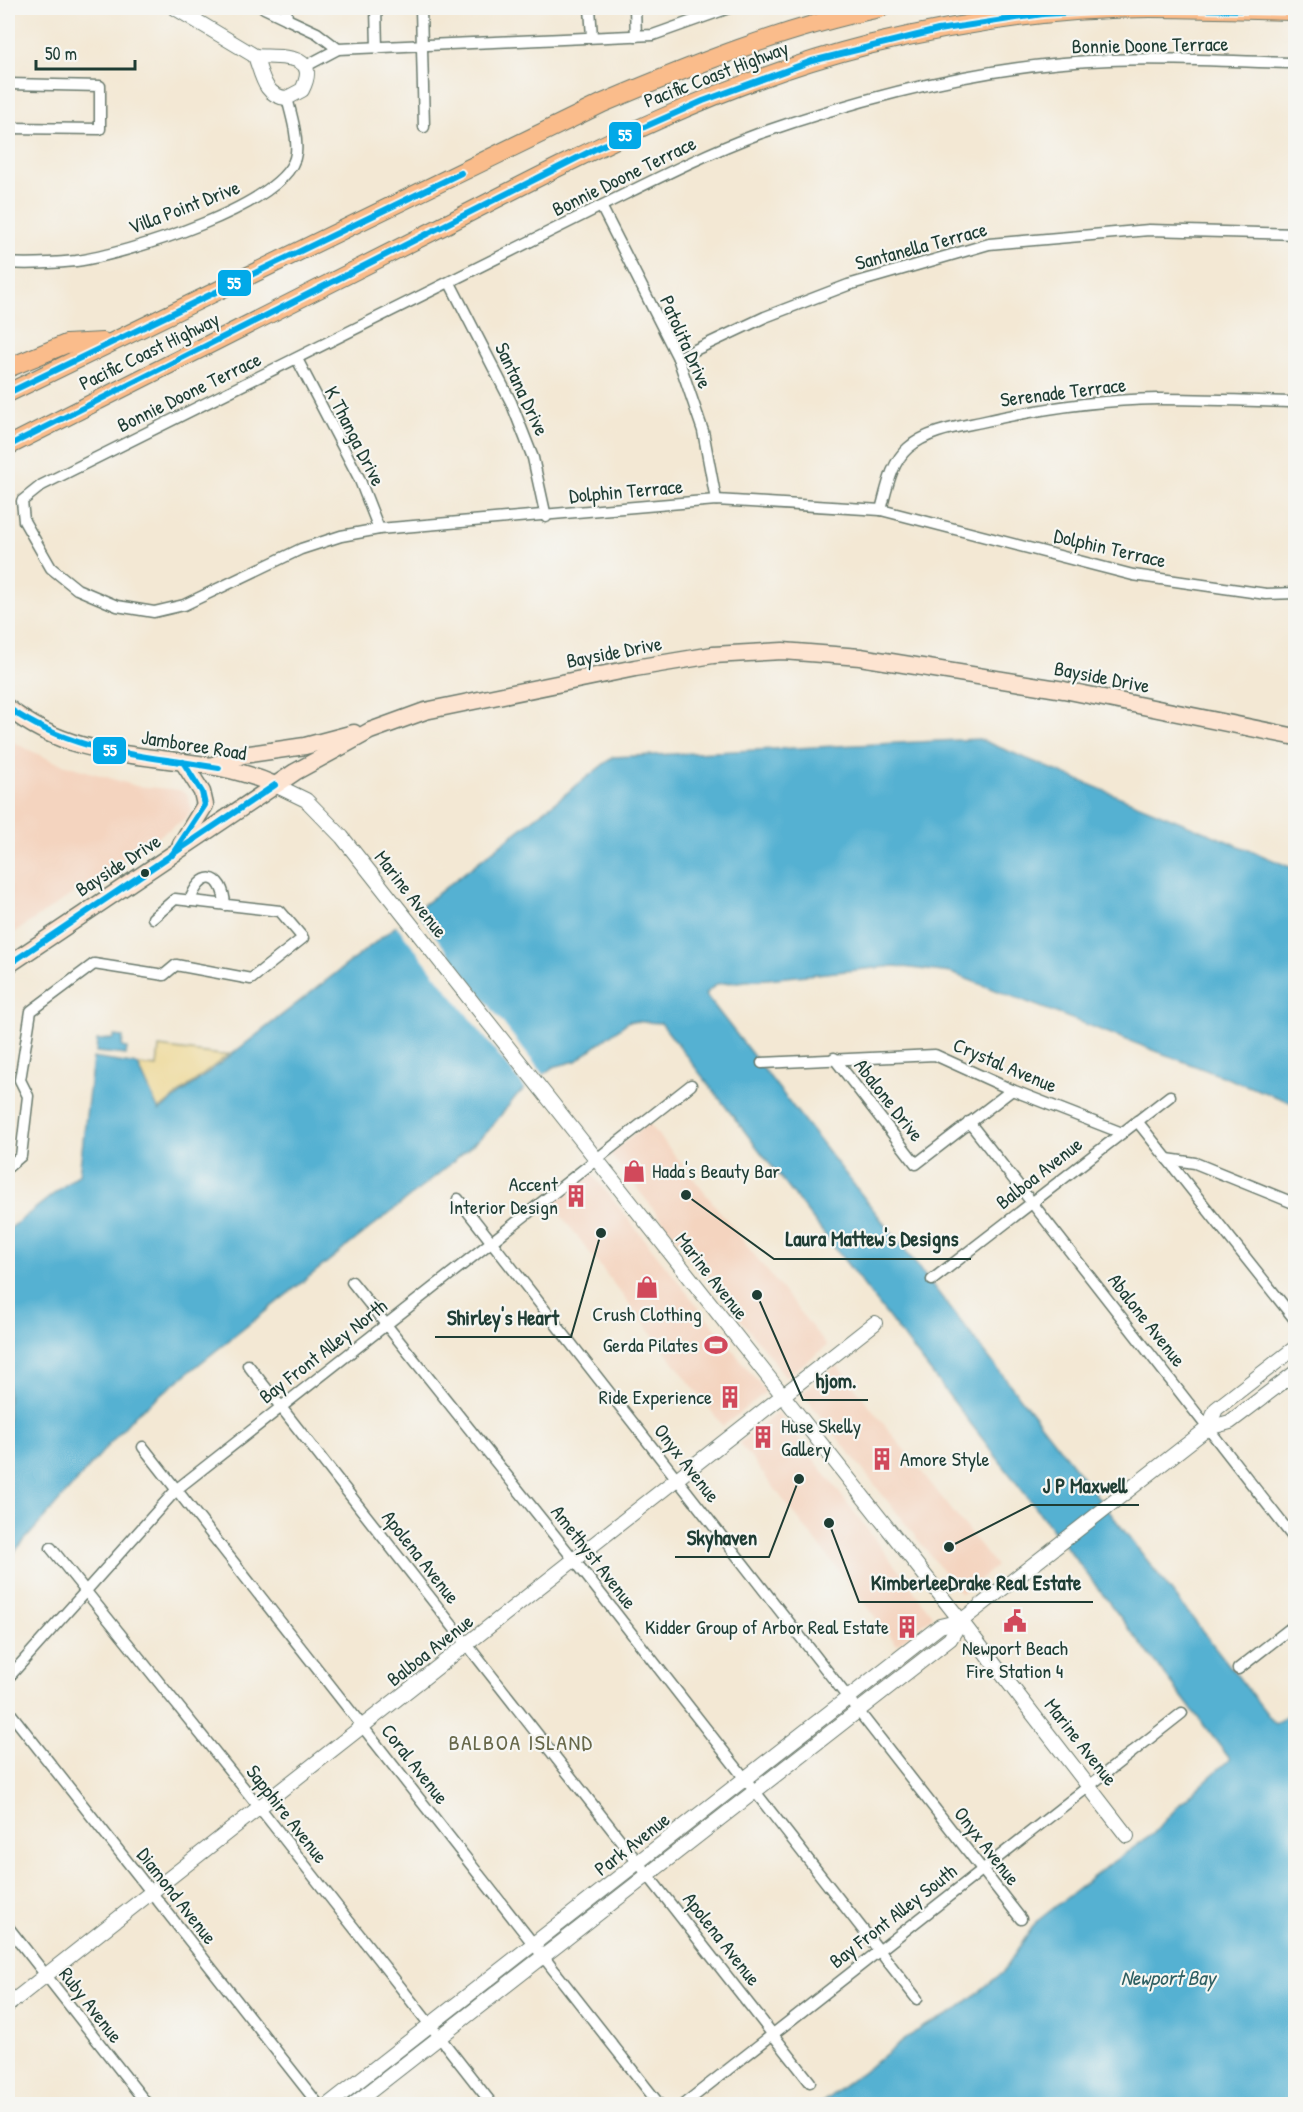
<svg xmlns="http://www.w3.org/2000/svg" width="1303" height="2112" viewBox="0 0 1303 2112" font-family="'Patrick Hand',sans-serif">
<rect width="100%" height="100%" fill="#f6f6f2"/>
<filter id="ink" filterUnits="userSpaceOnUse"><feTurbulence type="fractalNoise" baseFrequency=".0167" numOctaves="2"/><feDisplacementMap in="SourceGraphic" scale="12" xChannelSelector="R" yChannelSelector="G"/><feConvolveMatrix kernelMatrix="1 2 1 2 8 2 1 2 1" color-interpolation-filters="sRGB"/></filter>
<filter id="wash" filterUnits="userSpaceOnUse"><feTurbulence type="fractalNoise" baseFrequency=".008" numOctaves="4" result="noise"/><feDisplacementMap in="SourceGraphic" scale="24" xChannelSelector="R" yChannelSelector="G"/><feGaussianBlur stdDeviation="1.35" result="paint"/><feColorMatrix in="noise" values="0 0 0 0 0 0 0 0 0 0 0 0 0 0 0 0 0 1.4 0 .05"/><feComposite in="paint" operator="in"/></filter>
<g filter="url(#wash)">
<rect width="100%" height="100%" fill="#f3e8d4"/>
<g fill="#f4d4bf">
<path d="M8,740l45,21 83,25 44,4 7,4 5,16 -6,8 -178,119z"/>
<path d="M649,1123l178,223 -41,31 -176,-223z"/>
<path d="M590,1171l176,221 -43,34 -173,-225z"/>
<path d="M837,1365l159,201 -35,28 -159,-201z"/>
<path d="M778,1412l155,204 -36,29 -158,-202z"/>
</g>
<path fill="#eeda9e" stroke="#868c69" stroke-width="1.5" d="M159,1047l62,8 8,-1 -71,56 -20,-45 19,2z"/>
<g fill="#54b1d2" stroke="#3a7783" stroke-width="1.5">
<path d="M979,739l316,130v235l-344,-131 -56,-7 -178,18 -12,10 570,730 20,-15v395h-475l102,-77 30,-14 50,-40 34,-51 71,-56 46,-32 28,-31 49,-44 -569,-736 -32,-2 -53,40 -23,6 -36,28 -29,36 -46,40 -307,244 -127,144v-329l71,-56 14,-116 45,7 21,46 454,-354z"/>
<path d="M114,1036l9,1 -1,10 5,1 -1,7 -30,-3 1,-12 16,-1z"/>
</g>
<path fill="#f3e8d4" d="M415,910l130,167 -18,14 -131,-166z"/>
</g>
<g filter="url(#ink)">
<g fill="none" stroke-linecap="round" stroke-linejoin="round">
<g stroke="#69796c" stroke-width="13">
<g id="minor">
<path d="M264,8l23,11"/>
<path d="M286,8l1,11 30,14 21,16"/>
<path d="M376,8l1,40"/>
<path d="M421,8l3,119"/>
<path d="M590,8l2,29"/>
<path d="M635,8l1,28"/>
<path d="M1296,63c-62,-1 -125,-6 -187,-3 -119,4 -239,35 -351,74 -54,20 -106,47 -157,72l-559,279 -20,16 2,20 27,47 26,21 40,17 37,6 30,-7 117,-56 40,-13 38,-7 337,-29 165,10 252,65 133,19 30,-1"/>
<path d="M304,67l34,-18 315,-14 76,-27"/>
<path d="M8,84l92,2v43l-92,-1"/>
<path d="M601,206l77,152 25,73 13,69"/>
<path d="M8,263c22,2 46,0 68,-2 46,-6 215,-56 220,-108 2,-17 -5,-39 -9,-55"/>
<path d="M450,283l61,119 22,56 13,59"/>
<path d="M678,358l87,-41 83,-32 141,-41 160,-14 147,4"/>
<path d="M297,359l62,119 20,51"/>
<path d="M881,510c6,-22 10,-47 27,-62 19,-17 49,-21 73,-26 57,-13 118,-22 177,-23 46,0 92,2 138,3"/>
<path d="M190,901c10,-31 33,-30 35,4"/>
<path d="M834,1058l82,106 96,-74"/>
<path d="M762,1063l173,-8 77,35 110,43"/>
<path d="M1137,1121l159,200"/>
<path d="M969,1122l327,419"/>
<path d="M1167,1159l28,4 101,41"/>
<path d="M8,1167l13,-11 7,-60 -8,-16 11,-69 63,-47 70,11 12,-10 75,14 52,-41 -23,-27 -105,-12 -22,19"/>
<path d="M458,1199l563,720"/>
<path d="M932,1280l238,-184"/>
<path d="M352,1282l223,279 342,438"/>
<path d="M248,1365l562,717"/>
<path d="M143,1447l516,657"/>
<path d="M51,1548l209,260 232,296"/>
<path d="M1238,1669l58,-45"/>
<path d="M8,1678l169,-189 514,-404"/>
<path d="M8,1710l310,394"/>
<path d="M8,1927l139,177"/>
<path d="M684,2104l498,-391"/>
</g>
</g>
<g stroke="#69796c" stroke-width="16">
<g id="tertiary">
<path d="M175,8l80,48"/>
<path d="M255,56c21,2 67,-5 47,34l-15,8c-23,-1 -25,-24 -32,-42z"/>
<path d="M275,785l31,15 36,37 619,784 166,215"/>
<path d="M1208,1428l8,-19 80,-62"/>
<path d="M8,2005l867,-682"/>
<path d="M329,2104l611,-478 21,-5"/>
<path d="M354,2104l596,-465 11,-18 247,-193 22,-6 66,-50"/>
</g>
</g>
<g stroke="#69796c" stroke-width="19">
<g id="secondary">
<path d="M8,708c82,66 178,37 267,77"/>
<path d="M213,765l30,-10 62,-9 49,-13"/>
<path d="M181,844l24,-39 -3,-13 -19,-30"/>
<path d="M8,965l287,-193 75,-41 55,-20 210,-43 78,-13 70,-4 77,6 204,33 232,47"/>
</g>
</g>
<g stroke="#69796c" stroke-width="20">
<g id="trunk">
<path d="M8,368l58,-24 37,-2"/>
<path d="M8,393l595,-290c90,-38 181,-75 277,-95"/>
<path d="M8,446c145,-72 289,-146 433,-219 138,-71 276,-144 427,-182 92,-22 187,-37 282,-37 48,0 97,2 146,3"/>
</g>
</g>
<use href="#minor" stroke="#fff" stroke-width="10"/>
<use href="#tertiary" stroke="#fff" stroke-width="14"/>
<use href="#secondary" stroke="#fde4d1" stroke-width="16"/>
<use href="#trunk" stroke="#fabc8b" stroke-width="18"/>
<g stroke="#f6f6f2" stroke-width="10">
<g id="bus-1">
<path d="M8,393l453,-220"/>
<path d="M8,446l589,-298 106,-47 109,-40 126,-31 105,-16 107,-6 146,3"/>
<path d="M8,708c69,47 132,46 211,60"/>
<path d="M172,855l33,-50 -3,-13 -19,-30"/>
<path d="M8,965l267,-180"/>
</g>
</g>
<use href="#bus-1" stroke="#02a9e8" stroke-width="6"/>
</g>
</g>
<defs>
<g id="shop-bare" transform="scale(1.8)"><path d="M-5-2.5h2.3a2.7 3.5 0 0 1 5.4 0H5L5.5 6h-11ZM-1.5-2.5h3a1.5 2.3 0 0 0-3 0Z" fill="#d1495b" stroke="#f6f6f2" stroke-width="2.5" paint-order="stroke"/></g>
<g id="building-bare" transform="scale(1.8)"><path d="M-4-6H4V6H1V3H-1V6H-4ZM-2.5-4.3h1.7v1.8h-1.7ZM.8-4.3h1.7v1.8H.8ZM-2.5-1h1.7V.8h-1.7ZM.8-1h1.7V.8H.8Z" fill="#d1495b" stroke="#f6f6f2" stroke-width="2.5" paint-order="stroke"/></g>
<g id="stadium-bare" transform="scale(1.8)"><path d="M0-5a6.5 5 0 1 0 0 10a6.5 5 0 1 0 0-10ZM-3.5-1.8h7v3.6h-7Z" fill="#d1495b" stroke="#f6f6f2" stroke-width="2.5" paint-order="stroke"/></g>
<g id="civic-bare" transform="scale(1.8)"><path d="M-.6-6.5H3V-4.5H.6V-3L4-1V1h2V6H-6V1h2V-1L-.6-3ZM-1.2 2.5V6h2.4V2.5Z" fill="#d1495b" stroke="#f6f6f2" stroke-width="2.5" paint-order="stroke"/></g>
</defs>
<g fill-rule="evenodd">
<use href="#shop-bare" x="634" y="1171"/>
<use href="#building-bare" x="576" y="1196"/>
<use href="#shop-bare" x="647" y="1287"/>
<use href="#stadium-bare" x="716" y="1345"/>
<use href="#building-bare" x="730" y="1397"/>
<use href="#building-bare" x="763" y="1437"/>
<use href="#building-bare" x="882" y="1459"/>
<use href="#civic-bare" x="1015" y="1621"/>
<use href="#building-bare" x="907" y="1627"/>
</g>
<circle fill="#1f3d34" stroke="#f6f6f2" stroke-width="2" cx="145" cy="873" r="5"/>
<g text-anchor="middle" stroke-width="4.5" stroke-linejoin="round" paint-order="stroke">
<g font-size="20" fill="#1f3d34" stroke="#f6f6f2">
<text transform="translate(1150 45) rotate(-1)" y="7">Bonnie Doone Terrace</text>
<text transform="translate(716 74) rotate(-21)" y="7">Pacific Coast Highway</text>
<text transform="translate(624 176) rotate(-26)" y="7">Bonnie Doone Terrace</text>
<text transform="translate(184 207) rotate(-21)" y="7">Villa Point Drive</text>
<text transform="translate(921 246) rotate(-15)" y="7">Santanella Terrace</text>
<text transform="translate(686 342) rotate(66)" y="7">Patolita Drive</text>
<text transform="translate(149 351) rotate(-26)" y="7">Pacific Coast Highway</text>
<text transform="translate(522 389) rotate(65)" y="7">Santana Drive</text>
<text transform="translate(189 392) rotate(-26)" y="7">Bonnie Doone Terrace</text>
<text transform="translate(1063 392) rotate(-7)" y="7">Serenade Terrace</text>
<text transform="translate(355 436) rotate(63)" y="7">K Thanga Drive</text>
<text transform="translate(626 491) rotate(-5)" y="7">Dolphin Terrace</text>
<text transform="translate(1110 548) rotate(13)" y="7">Dolphin Terrace</text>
<text transform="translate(614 652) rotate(-11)" y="7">Bayside Drive</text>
<text transform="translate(1102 677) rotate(11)" y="7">Bayside Drive</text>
<text transform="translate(194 745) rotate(9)" y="7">Jamboree Road</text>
<text transform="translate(118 865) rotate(-33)" y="7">Bayside Drive</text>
<text transform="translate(411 894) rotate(52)" y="7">Marine Avenue</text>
<text transform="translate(1005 1065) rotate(23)" y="7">Crystal Avenue</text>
<text transform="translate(889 1100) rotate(52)" y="7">Abalone Drive</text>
<text transform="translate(1039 1173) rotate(-38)" y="7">Balboa Avenue</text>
<text transform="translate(712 1276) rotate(52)" y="7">Marine Avenue</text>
<text transform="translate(1147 1320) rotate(52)" y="7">Abalone Avenue</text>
<text transform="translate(323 1351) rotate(-38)" y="7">Bay Front Alley North</text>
<text transform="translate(687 1463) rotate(52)" y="7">Onyx Avenue</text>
<text transform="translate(421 1557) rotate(52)" y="7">Apolena Avenue</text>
<text transform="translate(594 1557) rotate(52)" y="7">Amethyst Avenue</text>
<text transform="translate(430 1650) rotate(-38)" y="7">Balboa Avenue</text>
<text transform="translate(1081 1742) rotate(52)" y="7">Marine Avenue</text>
<text transform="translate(415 1764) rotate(52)" y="7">Coral Avenue</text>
<text transform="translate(287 1814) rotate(52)" y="7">Sapphire Avenue</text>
<text transform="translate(632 1844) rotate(-38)" y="7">Park Avenue</text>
<text transform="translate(987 1846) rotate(52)" y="7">Onyx Avenue</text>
<text transform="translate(177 1896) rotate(52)" y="7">Diamond Avenue</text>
<text transform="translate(893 1916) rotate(-38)" y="7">Bay Front Alley South</text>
<text transform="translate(722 1939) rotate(52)" y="7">Apolena Avenue</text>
<text transform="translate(91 2005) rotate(52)" y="7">Ruby Avenue</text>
</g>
<g font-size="20" fill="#1f3d34" stroke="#f6f6f2" text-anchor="end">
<text x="652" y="1178" text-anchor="start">Hada's Beauty Bar</text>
<text x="558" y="1191">Accent<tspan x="558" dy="23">Interior Design</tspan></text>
<text x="647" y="1321" text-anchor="middle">Crush Clothing</text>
<text x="698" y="1352">Gerda Pilates</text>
<text x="712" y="1404">Ride Experience</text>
<text x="781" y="1433" text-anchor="start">Huse Skelly<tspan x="781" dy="23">Gallery</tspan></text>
<text x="900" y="1466" text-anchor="start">Amore Style</text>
<text x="889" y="1634">Kidder Group of Arbor Real Estate</text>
<text x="1015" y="1655" text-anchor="middle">Newport Beach<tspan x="1015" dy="23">Fire Station 4</tspan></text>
</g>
<g font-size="21" font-style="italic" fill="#2f6063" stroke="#f6f6f2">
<text x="1168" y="1985">Newport Bay</text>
</g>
<g font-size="22" letter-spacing="1.5" fill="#67684a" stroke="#f6f6f2">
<text x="521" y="1750">BALBOA ISLAND</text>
</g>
</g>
<path fill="none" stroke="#1f3d34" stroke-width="2" d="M686 1195L774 1259H971M601 1233L571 1337H435M757 1295L803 1400H868M949 1547L1031 1505H1139M799 1479L769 1557H675M829 1523L859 1602H1093"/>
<g fill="#1f3d34" stroke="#f6f6f2" stroke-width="2">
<circle cx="686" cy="1195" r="6"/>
<circle cx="601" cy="1233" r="6"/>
<circle cx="757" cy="1295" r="6"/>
<circle cx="949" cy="1547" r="6"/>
<circle cx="799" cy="1479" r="6"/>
<circle cx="829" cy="1523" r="6"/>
</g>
<g font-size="21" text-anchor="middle" font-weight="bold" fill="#1f3d34" stroke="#f6f6f2" stroke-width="4.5" stroke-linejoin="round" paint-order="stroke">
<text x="872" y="1246">Laura Mattew's Designs</text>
<text x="503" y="1325">Shirley's Heart</text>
<text x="836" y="1388">hjom.</text>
<text x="1085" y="1493">J P Maxwell</text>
<text x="722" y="1545">Skyhaven</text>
<text x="976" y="1590">KimberleeDrake Real Estate</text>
</g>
<g stroke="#f6f6f2" stroke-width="2">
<rect x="608" y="121" width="34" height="29" rx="6" fill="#02a9e8"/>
<rect x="217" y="269" width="35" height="28" rx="6" fill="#02a9e8"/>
<rect x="92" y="736" width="35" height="29" rx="6" fill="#02a9e8"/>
</g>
<g font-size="16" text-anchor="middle" font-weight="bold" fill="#fff">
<text x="625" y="141">55</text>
<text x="234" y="289">55</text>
<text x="110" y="756">55</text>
</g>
<rect width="1303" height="2112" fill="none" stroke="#f6f6f2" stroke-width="30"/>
<path d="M36 60v9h99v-9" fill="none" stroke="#1f3d34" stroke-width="3"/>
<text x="45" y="60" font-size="18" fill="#1f3d34" stroke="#f6f6f2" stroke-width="4.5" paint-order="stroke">50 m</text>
</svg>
